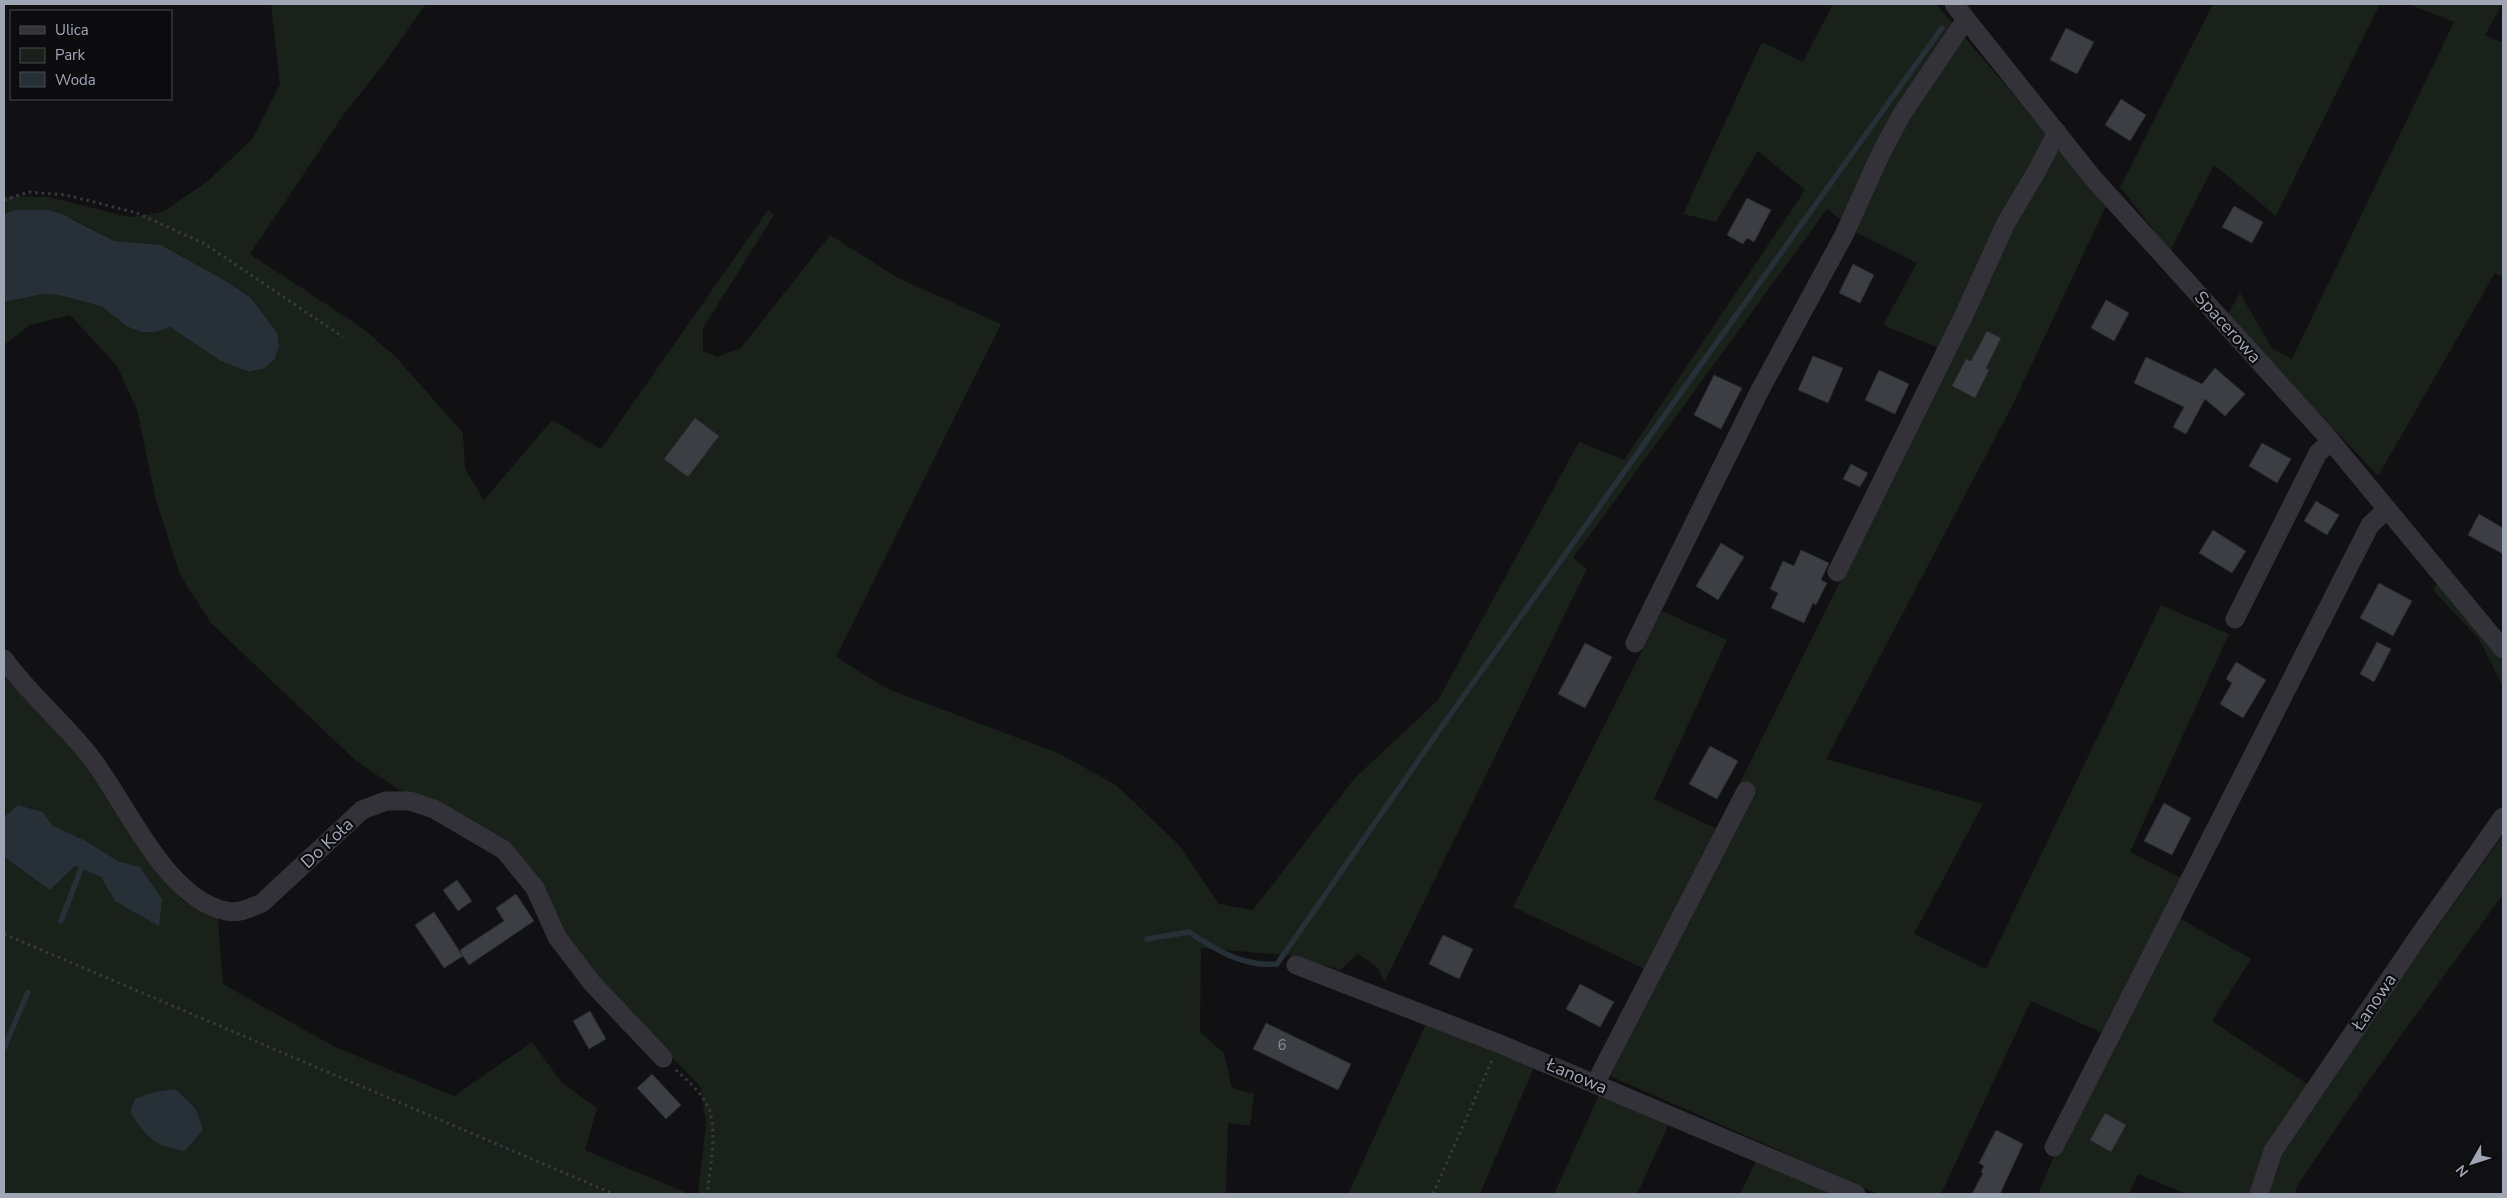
<svg xmlns="http://www.w3.org/2000/svg" width="2507" height="1198" viewBox="0 0 2507 1198" font-family="'Nunito Sans',sans-serif">
<rect width="100%" height="100%" fill="#111113"/>
<g fill="#19211a">
<path d="M271,4h155l-43,61 -39,49 -94,140 111,73 35,30 67,76 2,36 19,31 68,-80 49,29 167,-239 6,5 -71,113v23l14,6 24,-9 89,-113 68,43 103,46 -165,333 52,32 170,64 58,32 62,59 41,60 34,6 101,-131 84,-79 141,-258 45,18 181,-270 -47,-39 -42,71 -33,-8 79,-172 41,20 30,-58h103l171,200 -94,200 -187,355 157,45 -69,130 72,35 175,-364 68,29 -99,218 55,28 -6,38 72,41 -39,62 97,64 -59,109h-64l-48,-20 -9,20h-91l67,-160 -74,-33 -90,193h-63l-268,-118 50,-100 -147,-69 149,-296 65,29 -73,159 63,30 236,-475 -70,-29 34,-62 -60,-30 -30,-24 -254,349 14,11 -202,412 -9,-15 -18,-12 -18,16 -45,-14 -94,-8 -1,84 24,21 8,35 22,6 -4,32 -22,-3 -2,71h-528l8,-71 -6,-37 -97,-99 -37,-52 -22,-47 -104,-84 -41,-14 -44,-30 -144,-137 -31,-48 -24,-75 -19,-90 -20,-44 -47,-51 -40,10 -26,20v-43l39,-8 15,1 43,11 27,21 28,5 14,-5c16,8 67,46 81,45 10,-1 16,-6 23,-12l-23,-62 -25,-17 -52,-29 -13,-7 -47,-4 -39,-21 -27,-10h-33l-11,4v-18l45,1 80,20 34,-5 46,-32 44,-42 27,-54z"/>
<path d="M2213,4h167l-104,212 -62,-51 -44,86 -50,-64z"/>
<path d="M2409,4h93l-17,31 18,8v234l-8,-4 -117,203 -151,-161 13,-22 32,55 20,11 162,-337z"/>
<path d="M2438,581l65,77v29l-24,-48 -46,-49z"/>
<path d="M4,669l82,91 46,76 50,64 36,18 5,66 112,63 119,49 78,-54 30,41 35,25 -12,42 104,44h-685v-337l46,33 25,-24 26,11 14,24 25,-34 -22,-6 -34,-21 -32,-15 -9,-13 -25,-7 -14,12z"/>
<path d="M2503,835v59l-134,186 -70,103 -5,11h-28l12,-44z"/>
<path d="M1426,1024l108,43 -54,127h-132z"/>
<path d="M1599,1095l70,29 -32,70h-83z"/>
<path d="M1756,1161l79,33h-95z"/>
</g>
<g fill="#272f37">
<path d="M15,210h33l14,4 52,27 47,4 65,36 25,17 26,35 2,14 -5,13 -11,9 -14,3 -28,-11 -51,-34 -14,5h-14l-14,-5 -27,-21 -43,-11 -15,-1 -39,8v-88z"/>
<path d="M18,805l25,7 9,13 32,15 34,21 22,6 22,32 -3,27 -44,-25 -14,-24 -26,-11 -25,24 -46,-33v-40z"/>
<path d="M175,1089l21,20 7,21 -18,21c-31,-5 -38,-13 -55,-39l5,-13 19,-7z"/>
</g>
<g fill="none" stroke-linecap="round" stroke-linejoin="round">
<g stroke="#272f37" stroke-width="5.5">
<path d="M61,921l20,-52"/>
<path d="M1147,939l42,-7c27,18 54,35 88,32l168,-242 497,-694"/>
<path d="M4,1048l24,-56"/>
</g>
</g>
<g fill="#3d3e43" stroke="#2b2b2f">
<path d="M2066,28l28,14 -17,32 -27,-14z"/>
<path d="M2121,99l25,16 -16,26 -25,-16z"/>
<path d="M1747,198l24,12 -17,32 -7,-4 -4,6 -16,-9z"/>
<path d="M2234,206l29,16 -11,21 -30,-16z"/>
<path d="M1853,264l21,11 -14,28 -21,-10z"/>
<path d="M2106,300l23,13 -15,28 -23,-13z"/>
<path d="M1987,331l14,7 -15,30 3,2 -14,28 -23,-12 14,-27 5,2z"/>
<path d="M1813,356l30,12 -15,35 -30,-13z"/>
<path d="M2146,357l56,27 13,-16 30,26 -20,22 -20,-17 -19,35 -13,-7 11,-20 -50,-24z"/>
<path d="M1879,370l30,14 -14,30 -30,-14z"/>
<path d="M1714,375l28,13 -21,41 -27,-14z"/>
<path d="M695,418l24,18 -31,41 -24,-18z"/>
<path d="M2262,443l29,16 -14,24 -28,-17z"/>
<path d="M1851,464l17,9 -8,14 -17,-8z"/>
<path d="M2316,501l23,14 -12,20 -23,-14z"/>
<path d="M2479,514l24,14v26l-35,-19z"/>
<path d="M2213,530l33,21 -14,22 -33,-20z"/>
<path d="M1721,543l23,14 -26,43 -22,-14z"/>
<path d="M1801,550l28,13 -8,17 6,3 -11,22 -3,-2 -9,20 -33,-15 7,-15 -8,-4 13,-28 11,5z"/>
<path d="M2379,583l33,18 -19,35 -33,-18z"/>
<path d="M2377,642l14,7 -17,33 -14,-8z"/>
<path d="M1585,643l27,14 -27,51 -27,-14z"/>
<path d="M2236,662l30,18 -23,38 -23,-14 12,-21 -6,-4z"/>
<path d="M1710,746l28,15 -21,38 -28,-15z"/>
<path d="M2164,803l27,15 -19,37 -28,-14z"/>
<path d="M457,880l15,21 -14,10 -15,-21z"/>
<path d="M516,894l18,27 -65,44 -6,-9 -19,12 -29,-43 19,-13 28,43 -2,-5 44,-29 -8,-13z"/>
<path d="M1443,935l30,14 -14,30 -30,-15z"/>
<path d="M1580,984l34,18 -14,25 -34,-18z"/>
<path d="M590,1011l16,28 -17,10 -16,-28z"/>
<path d="M1266,1023l85,41 -13,26 -85,-41z"/>
<path d="M652,1074l29,31 -15,14 -29,-31z"/>
<path d="M2105,1113l21,12 -15,27 -21,-12z"/>
<path d="M1996,1130l27,14 -23,50h-28l11,-21 -2,-1 3,-6 -5,-3z"/>
</g>
<g fill="none" stroke-linecap="round" stroke-linejoin="round">
<g stroke="#38393f" stroke-width="3" stroke-dasharray="2.5 4" stroke-linecap="butt">
<path d="M4,200l25,-8 37,3 71,18 68,31 138,93"/>
<path d="M4,934l610,260"/>
<path d="M676,1070c13,12 32,28 35,46 5,25 -1,54 -4,78"/>
<path d="M1433,1194l59,-134"/>
</g>
<g stroke="#323238" stroke-width="19">
<path d="M1954,4l139,174 231,255 179,216"/>
<path d="M1837,572l127,-257 42,-92 32,-54 19,-37"/>
<path d="M2235,619l83,-166 13,-12"/>
<path d="M1635,643l125,-253 84,-155 37,-82 21,-39 64,-95"/>
<path d="M4,659c25,35 58,62 85,96 37,46 75,143 137,156 12,3 24,-3 36,-8l100,-93 24,-9h24l24,8 70,41 31,38 22,49 35,46 71,75"/>
<path d="M1296,965l204,79 356,150"/>
<path d="M1595,1084l151,-293"/>
<path d="M2054,1147l316,-622 17,-16"/>
<path d="M2259,1194l14,-43 145,-214 85,-120"/>
</g>
</g>
<g text-anchor="middle" stroke-width="4.5" stroke-linejoin="round" paint-order="stroke">
<g font-size="15" fill="#888c98">
<text x="1282" y="1050">6</text>
</g>
<g font-size="18" fill="#a1a6b5" stroke="#0c0c0e">
<text transform="translate(2228 327) rotate(48)" y="6">Spacerowa</text>
<text transform="translate(327 843) rotate(-43)" y="6">Do Koła</text>
<text transform="translate(2374 1002) rotate(-56)" y="6">Łanowa</text>
<text transform="translate(1577 1076) rotate(23)" y="6">Łanowa</text>
</g>
</g>
<rect width="2507" height="1198" fill="none" stroke="#a1a6b5" stroke-width="10"/>
<rect x="10" y="10" width="162" height="90" fill="#0c0c0e" stroke="#484a51"/>
<rect x="20" y="26" width="25" height="8" fill="#323238" stroke="#484a51"/>
<text x="55" y="35" font-size="15" fill="#a1a6b5">Ulica</text>
<rect x="20" y="48" width="25" height="15" fill="#19211a" stroke="#484a51"/>
<text x="55" y="60" font-size="15" fill="#a1a6b5">Park</text>
<rect x="20" y="72" width="25" height="15" fill="#272f37" stroke="#484a51"/>
<text x="55" y="85" font-size="15" fill="#a1a6b5">Woda</text>
<g transform="translate(2472 1163) rotate(231)" stroke="#0c0c0e" stroke-width="4" paint-order="stroke">
<path d="M0-4L9 19L0 12L-9 19Z" fill="#a1a6b5"/>
<text y="-8" font-size="14" font-weight="bold" text-anchor="middle" fill="#a1a6b5">N</text>
</g>
</svg>
